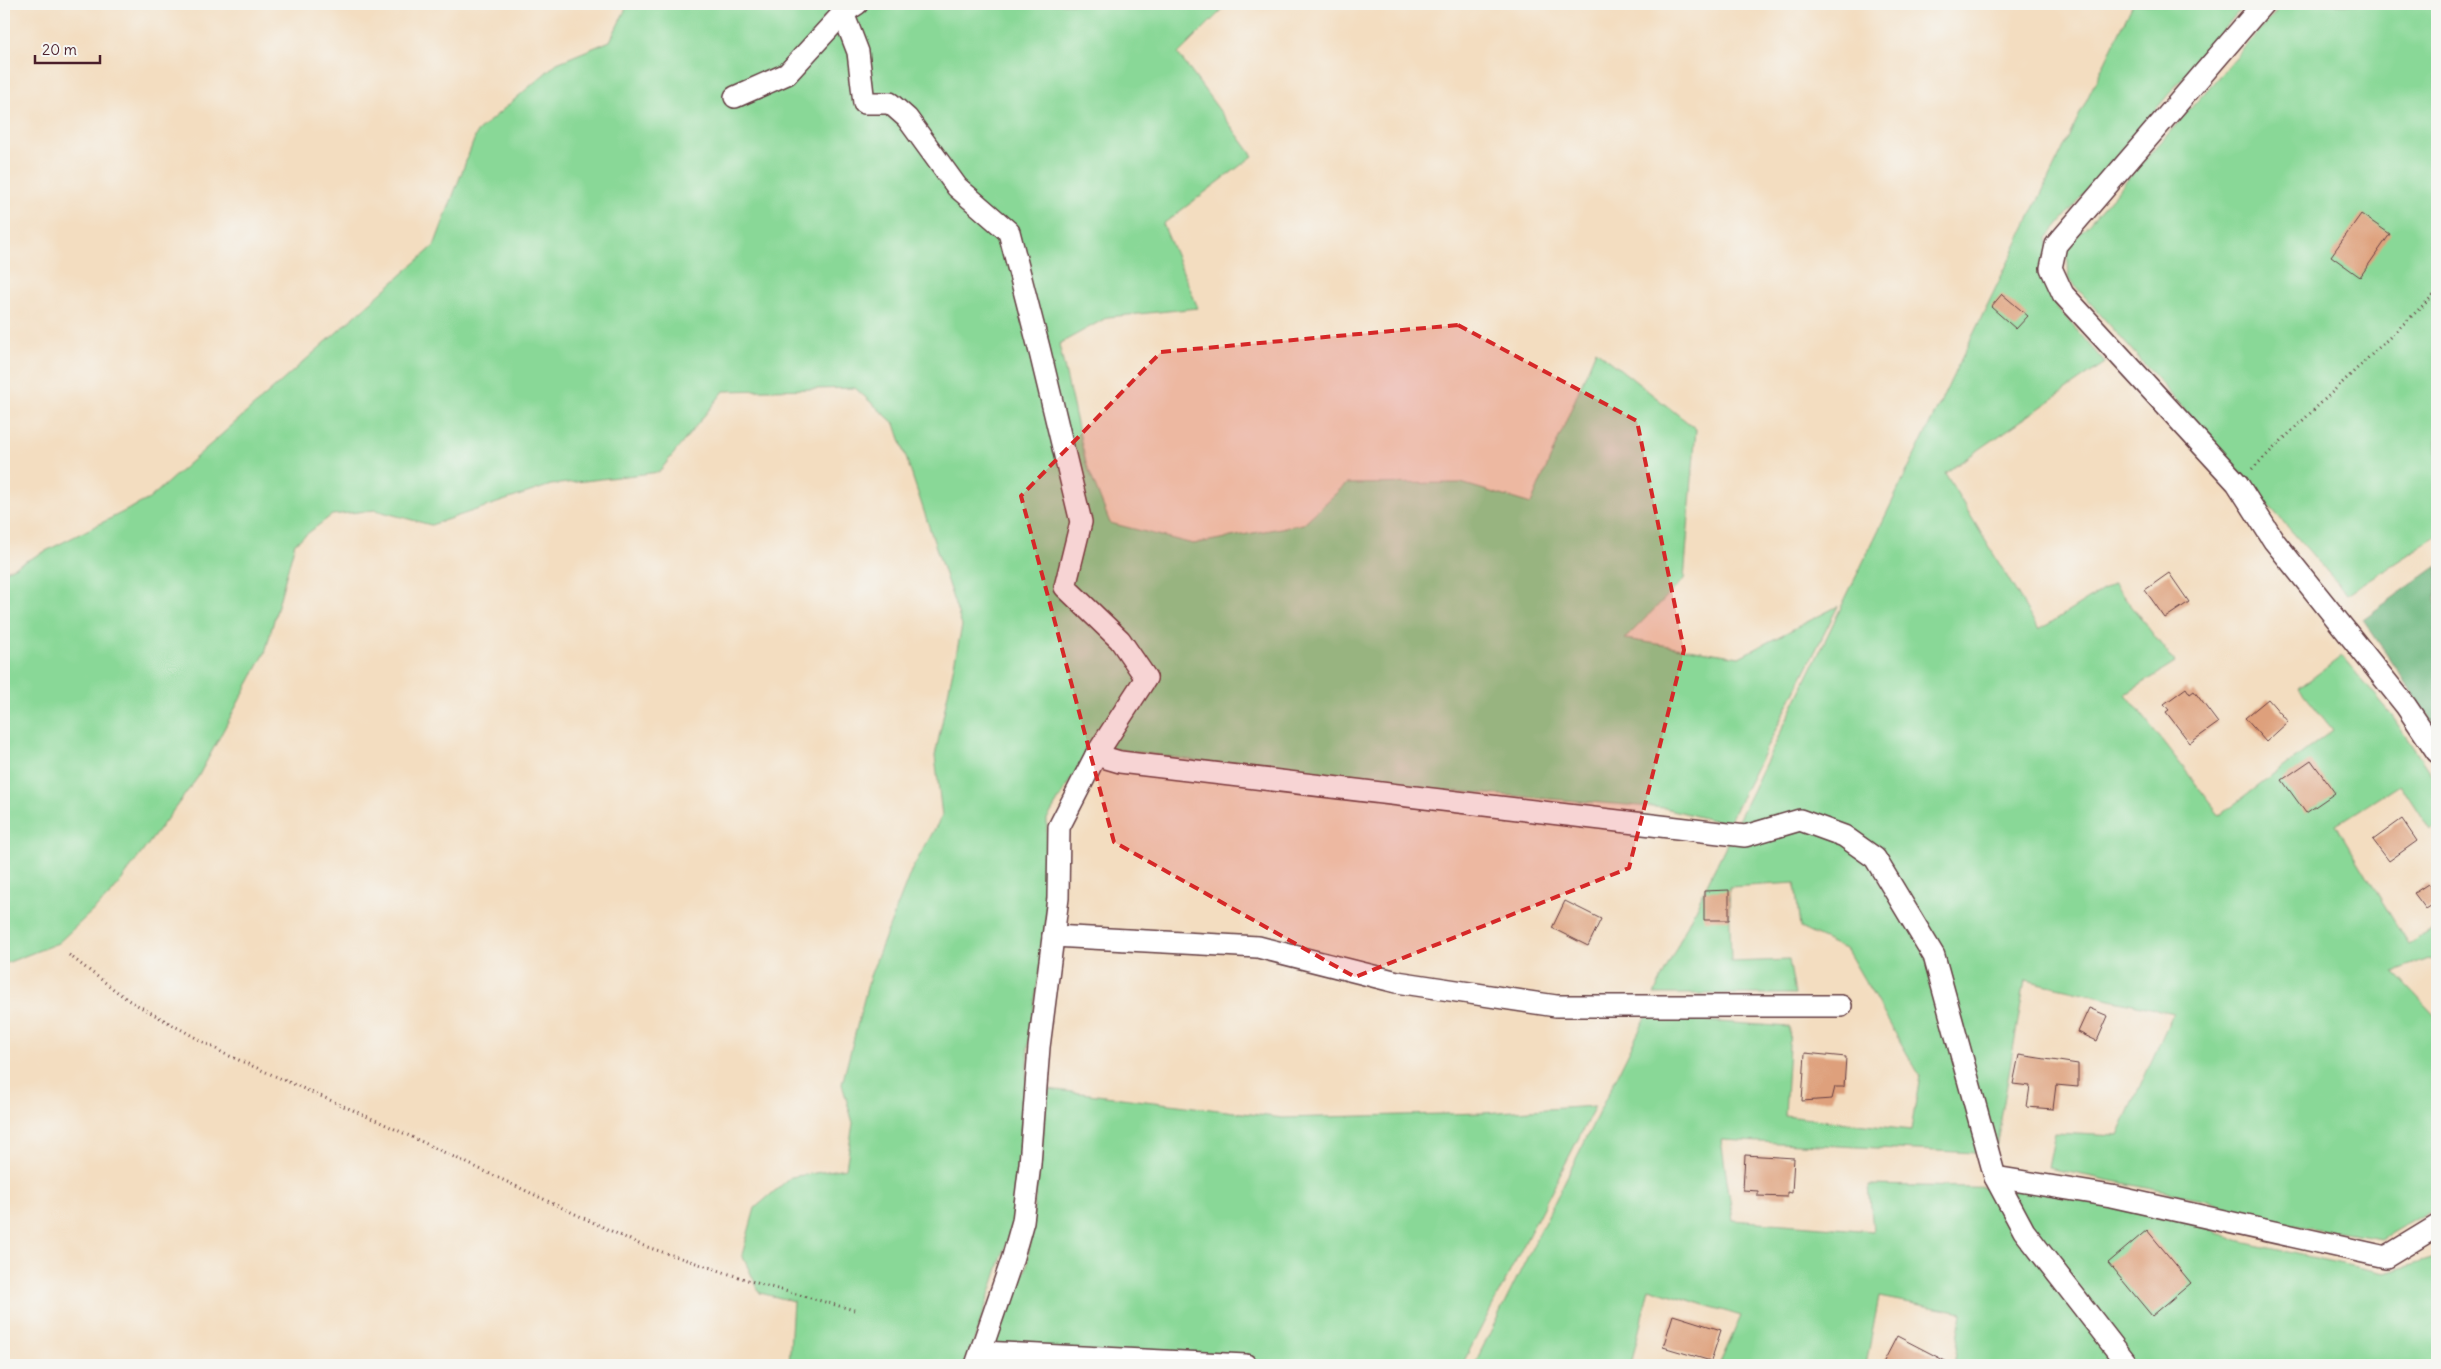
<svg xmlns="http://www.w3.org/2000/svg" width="2441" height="1369" viewBox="0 0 2441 1369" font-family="Delius,sans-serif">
<rect width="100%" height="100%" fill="#f6f6f2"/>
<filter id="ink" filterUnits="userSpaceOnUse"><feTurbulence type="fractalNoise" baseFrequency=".02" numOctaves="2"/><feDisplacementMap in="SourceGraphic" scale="10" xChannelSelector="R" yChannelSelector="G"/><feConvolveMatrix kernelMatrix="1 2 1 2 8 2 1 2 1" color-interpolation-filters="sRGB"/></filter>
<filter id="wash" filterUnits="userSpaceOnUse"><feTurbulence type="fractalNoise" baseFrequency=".0096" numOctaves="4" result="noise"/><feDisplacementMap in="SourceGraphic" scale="20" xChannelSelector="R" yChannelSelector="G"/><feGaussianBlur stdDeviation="1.12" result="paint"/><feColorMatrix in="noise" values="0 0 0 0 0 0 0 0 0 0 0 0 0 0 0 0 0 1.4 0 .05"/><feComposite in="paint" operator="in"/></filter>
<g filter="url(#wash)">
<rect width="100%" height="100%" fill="#f3ddc0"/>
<g fill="#89d897" stroke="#6a7c61">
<path d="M628,4h600l-50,50 75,102 -90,68 35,84 -90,9 -49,27 27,119 24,60 83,21 110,-20 43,-40 115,-1 70,21 65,-154 100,79 -12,150 -59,60 114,18 99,-51 -110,218 -63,-16 -316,-25 -234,-34 -27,2 -41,68 -1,108 -18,120 -6,116 -7,54 -49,148h-177l4,-64 -33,-8 -18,-38 13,-47 36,-31 55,-9 7,-45 -11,-39 28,-108 41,-105 31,-55 -7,-60 27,-130 -67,-202 -40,-36 -131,3 -65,81 -108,13 -120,40 -56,-15 -43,5 -37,28 -30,110 -67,124 -86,116 -54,50 -54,21v-392l145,-73 285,-253 43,-114 80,-69 53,-22z"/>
<path d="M2133,4h112l-198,234 10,69 48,56 -160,110 94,157 75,-47 61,80 -49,31 94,121 113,-85 -34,-42 43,-32 50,60 45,67v44l-7,3 -30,-46 -64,41 72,119 29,-17v29l-43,16 43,46v189l-55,32 -134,-21 -41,-18 -159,-32 7,-35 63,3 55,-123 -148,-33 -30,174 -274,-14 12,80 140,11 -4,-46 150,3 183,37 35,16 148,32 52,-16v108h-483l8,-52 -83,-16 -13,68h-147l22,-49 -92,-28 -18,77h-157l172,-348 144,10 -5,89 126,14 9,-54 -73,-126 -47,-22 -5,-45 -66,4 2,75 58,-2 6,34h-141z"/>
<path d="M2283,4h154v532l-90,58 -278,-315 -2,-31z"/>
<path d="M1048,1089l235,29 200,-5 112,-7 -133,259h-216l-254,-19 35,-80z"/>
</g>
<path fill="#6eb880" stroke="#5c6c56" d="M2437,566v164l-74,-111z"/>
<g id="blocks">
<g fill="#dea07c">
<path d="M2361,214l29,20 -30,43 -29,-21z"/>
<path d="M2002,294l26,22 -12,13 -25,-22z"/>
<path d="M2169,573l20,29 -24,16 -20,-28z"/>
<path d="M2186,688l4,6 4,-3 24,32 -28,20 -24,-31 3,-2 -5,-6z"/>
<path d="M2268,699l20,23 -22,20 -21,-24z"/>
<path d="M2311,760l24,33 -29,20 -24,-33z"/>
<path d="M2402,819l15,22 -28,20 -16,-21z"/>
<path d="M2428,884l9,14v4l-11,7 -12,-16z"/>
<path d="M1729,890v30h-25v-29z"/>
<path d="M1565,901l36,18 -13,27 -36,-18z"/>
<path d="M2089,1008l19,8 -11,25 -19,-9z"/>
<path d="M1805,1053l41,4 -2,30h-9l-3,12 -30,2z"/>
<path d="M2019,1055l59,9v23l-22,-2 -3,24 -26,-2 3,-21 -17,-2z"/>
<path d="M1745,1155l49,3 -2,35 -5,-1v5l-29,-1v-5l-15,-1z"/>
<path d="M2147,1230l44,53 -39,33 -44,-53z"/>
<path d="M1673,1315l48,15 -10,31 -48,-14z"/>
<path d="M1897,1336l56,29h-71z"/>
</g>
</g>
</g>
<g filter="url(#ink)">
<use href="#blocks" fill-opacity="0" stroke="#633c41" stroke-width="1"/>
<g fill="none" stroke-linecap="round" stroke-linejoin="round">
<g stroke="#633c41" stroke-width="24">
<g id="minor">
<path d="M2263,4l-207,241 -5,23 12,26 174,189 37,58 132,165 31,46"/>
<path d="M843,13l15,39 6,51h26l17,15 50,69 52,45 30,116 42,174 -16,65 55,53 26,38 -50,77 -37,72 -1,71 -19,149 -9,117 -7,57 -11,39 -36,105"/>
<path d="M735,97l52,-23 56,-61 14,-9"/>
<path d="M1096,755l24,7 625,74 55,-16 44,16 31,22 59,98 61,221 29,54 104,134"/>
<path d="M1053,936l205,11 139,35 159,24h285"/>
<path d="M1995,1177l116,19 275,61 51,-31"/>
<path d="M981,1352l265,13"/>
</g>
</g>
<g stroke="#633c41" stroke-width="3" stroke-dasharray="1 4" stroke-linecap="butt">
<path d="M2252,469l185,-177"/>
<path d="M69,955l59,45 97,54 157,69 259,122 122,40 91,25"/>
</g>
<use href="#minor" stroke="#fff" stroke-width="21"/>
</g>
</g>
<path fill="#d62828" fill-opacity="0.2" stroke="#d62828" stroke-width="4" stroke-dasharray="10 6" stroke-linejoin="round" d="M1458,325l179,96 47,229 -55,218 -274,109 -241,-135 -93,-346 140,-144z"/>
<rect width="2441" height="1369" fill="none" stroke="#f6f6f2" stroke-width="20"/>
<path d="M35 55v8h65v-8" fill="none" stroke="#4a1f2b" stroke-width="2.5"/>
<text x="42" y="55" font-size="15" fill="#4a1f2b" stroke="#f6f6f2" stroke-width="4" paint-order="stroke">20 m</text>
</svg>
